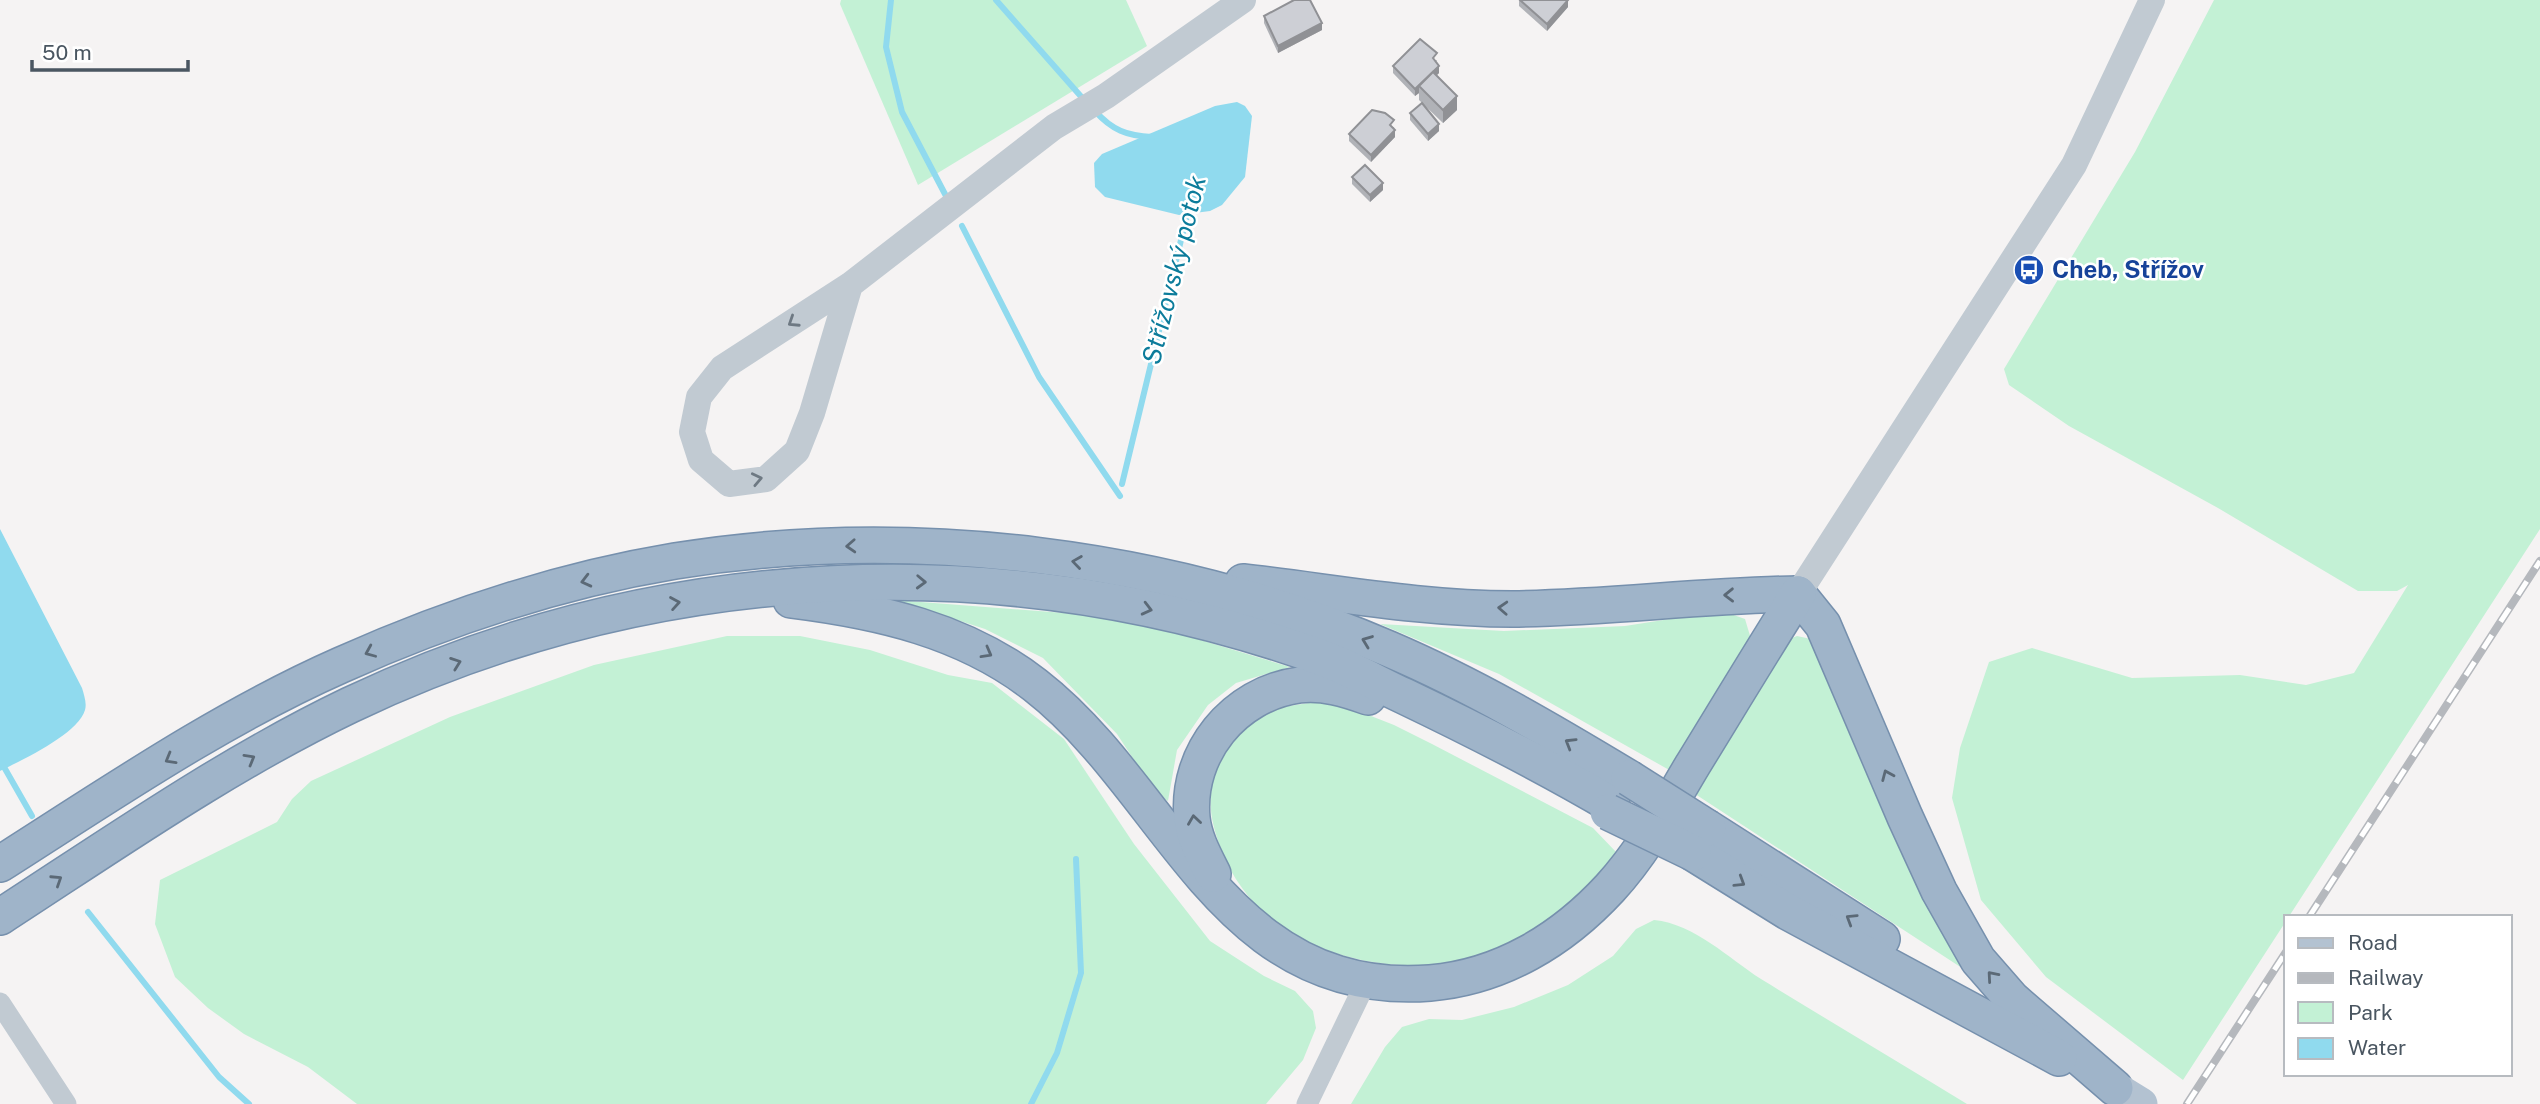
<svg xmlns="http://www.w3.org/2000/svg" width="2540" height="1104" viewBox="0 0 2540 1104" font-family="'Public Sans',sans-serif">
<rect width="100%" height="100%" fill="#f5f3f3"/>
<g fill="#c3f1d5">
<path d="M841,0h285l21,46 -229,139 -78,-181z"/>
<path d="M2214,0h326v529l-357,551 -137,-103 -65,-77 -29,-102 8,-50 29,-86 43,-14 100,30 108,-3 66,10 48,-12 54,-88 -11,6h-39l-140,-83 -149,-82 -60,-41 -5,-16 131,-217z"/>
<path d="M895,600l182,14 94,17 119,36 -54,16 -28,22 -31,45 -9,51 -13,-9 -38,-58 -74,-76 -58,-29z"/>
<path d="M1708,613h20l17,6 6,20 -80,132 -172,-97 -119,-50 124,7 121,-5z"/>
<path d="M727,636h73l70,14 78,25 44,8 72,56 70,105 76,97 54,35 31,15 18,20 3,17 -13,32 -37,44h-909l-49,-37 -64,-33 -36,-26 -33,-31 -20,-53 5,-44 117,-58 15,-23 19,-18 139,-64 144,-52z"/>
<path d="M1797,636l14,3 11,13 60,158 83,160 -273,-178 95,-152z"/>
<path d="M1322,701l21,4 51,20 38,19 161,84 24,25c-41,49 -88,93 -153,107 -93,20 -208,-16 -243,-111 -12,-32 -15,-54 -2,-87 9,-21 29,-43 51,-51 16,-6 35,-7 52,-10z"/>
<path d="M1654,920c41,4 74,38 107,59 68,42 138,83 206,125h-616l34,-57 17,-20 27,-8 33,1 52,-13 54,-22 45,-29 23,-27z"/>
</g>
<g fill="#90daee">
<path d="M1237,102l8,4 7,10 -7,61 -23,28 -12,6 -31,4 -74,-18 -10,-10 -1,-24 8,-9 113,-48z"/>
<path d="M0,529l82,159c2,7 5,15 3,22 -7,24 -63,50 -85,61z"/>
</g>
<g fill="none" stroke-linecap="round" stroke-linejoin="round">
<g stroke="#90daee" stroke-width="6">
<path d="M891,0l-5,47 16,65 44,84"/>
<path d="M996,0l89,101"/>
<path d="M1095,111c17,19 32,25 57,26"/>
<path d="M962,226l77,151 81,119"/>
<path d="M1122,484l67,-277"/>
<path d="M0,760l32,56"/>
<path d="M88,912l131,165 30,27"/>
<path d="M1031,1104l26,-51 24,-80 -5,-114"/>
</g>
<g stroke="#7690ad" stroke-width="38">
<g id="trunk">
<path d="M1243,582c89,10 179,27 269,27 96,-1 190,-14 286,-15"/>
<path d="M1798,594l25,31 82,192 34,74 39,69 34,39 103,89"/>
<path d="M791,600c88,11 173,30 244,85 136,105 187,314 395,298 71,-6 132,-43 180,-95 33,-36 57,-80 82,-122 35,-57 70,-115 106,-172"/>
<path d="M1708,828l174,111"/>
<path d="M1693,853l95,59 271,146"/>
<path d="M0,864c110,-70 221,-146 341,-199 105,-47 220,-85 334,-104 235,-38 496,-6 714,88 84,36 162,82 240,129"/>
<path d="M1213,874c-9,-18 -19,-36 -21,-56 -6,-65 42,-124 107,-133 24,-3 47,4 69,12"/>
<path d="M0,917c114,-74 227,-153 350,-212 307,-146 656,-162 975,-46 27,10 53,25 79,37 71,34 140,69 208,109"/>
</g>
</g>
<g stroke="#c1cad2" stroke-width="21">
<path d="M0,1003l66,101"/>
<path d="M1307,1104l60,-124"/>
</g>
<g stroke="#c1cad2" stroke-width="26">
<path d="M850,285l-38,128 -15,38 -31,28 -37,5 -28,-24 -9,-28 7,-35 23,-29 128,-83 204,-158 52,-31 137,-96"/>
<path d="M1798,594l276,-429 78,-165"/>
</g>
<path stroke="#b3c2d1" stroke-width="33" d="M2115,1088l26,16"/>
<use href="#trunk" stroke="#9fb4c9" stroke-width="35"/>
<g stroke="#b5b8bd" stroke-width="8">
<g id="rail">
<path d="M2309,917l231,-356"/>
<path d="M2187,1104l99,-152"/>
</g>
</g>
<use href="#rail" stroke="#fff" stroke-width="5" stroke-dasharray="16" stroke-linecap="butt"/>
<g stroke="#7690ad" stroke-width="38" stroke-linecap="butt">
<g id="trunk-bridge">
<path d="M1629,778l79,50"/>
<path d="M1608,812l85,41"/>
</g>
</g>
<use href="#trunk-bridge" stroke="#9fb4c9" stroke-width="35"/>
</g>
<g fill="#b0b2b7">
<path d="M1519,0h49v7l-21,24 -28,-25z"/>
<path d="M1264,16l58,14 -44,23 -14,-30z"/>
<path d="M1437,60l-1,2 3,11 -3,3 21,34 -14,13 -24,-23v-7l-4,3 -22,-23v-7z"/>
<path d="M1410,113l29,18 -11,10 -18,-21z"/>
<path d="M1394,127l1,10 -24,25 -22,-21v-7z"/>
<path d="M1352,177l31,13 -13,12 -18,-18z"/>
</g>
<g fill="#909195">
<path d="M1568,0v7l-21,24v-7z"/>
<path d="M1322,23v7l-44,23v-7z"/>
<path d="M1439,66v7l-17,16 -3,-3v7l-4,3v-7z"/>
<path d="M1457,96v14l-14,13v-13z"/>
<path d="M1439,124v7l-11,10v-7z"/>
<path d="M1395,130v7l-24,25v-7z"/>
<path d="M1383,183v7l-13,12v-7z"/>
</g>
<g fill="#cdcfd5" stroke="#909195" stroke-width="2">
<path d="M1294,0h16l12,23 -44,23 -14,-30z"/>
<path d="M1520,0h48l-21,24z"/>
<path d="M1420,39l17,14 -4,5 6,8 -24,23 -22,-23z"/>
<path d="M1433,72l24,24 -14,14 -24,-24z"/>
<path d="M1422,103l17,21 -11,10 -18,-21z"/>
<path d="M1372,110l13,3 9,7 -4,5 5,5 -24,25 -22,-21z"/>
<path d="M1365,165l18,18 -13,12 -18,-18z"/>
</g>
<defs><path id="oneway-chevron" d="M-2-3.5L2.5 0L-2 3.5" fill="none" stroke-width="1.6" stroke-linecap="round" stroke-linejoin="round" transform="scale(1.75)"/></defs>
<g stroke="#6e7983">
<use href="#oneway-chevron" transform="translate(793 322) rotate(147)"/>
<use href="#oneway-chevron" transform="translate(757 479) rotate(-12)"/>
</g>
<g stroke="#5b6976">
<use href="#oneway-chevron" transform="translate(851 546) rotate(177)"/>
<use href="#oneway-chevron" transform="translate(1077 562) rotate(-172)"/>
<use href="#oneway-chevron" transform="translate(586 581) rotate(166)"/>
<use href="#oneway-chevron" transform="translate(921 582) rotate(2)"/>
<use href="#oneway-chevron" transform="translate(1729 595) rotate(179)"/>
<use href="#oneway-chevron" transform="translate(675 603) rotate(-10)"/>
<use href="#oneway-chevron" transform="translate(1503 608) rotate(-177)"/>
<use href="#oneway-chevron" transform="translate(1147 609) rotate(14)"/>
<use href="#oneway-chevron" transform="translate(1367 641) rotate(-159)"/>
<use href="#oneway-chevron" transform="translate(370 652) rotate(157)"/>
<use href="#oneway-chevron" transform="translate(987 653) rotate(29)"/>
<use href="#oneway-chevron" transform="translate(456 663) rotate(-20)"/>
<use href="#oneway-chevron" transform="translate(1570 743) rotate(-149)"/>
<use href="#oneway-chevron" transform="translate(170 759) rotate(150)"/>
<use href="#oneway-chevron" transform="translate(250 759) rotate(-30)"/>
<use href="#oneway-chevron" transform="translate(1887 775) rotate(-113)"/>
<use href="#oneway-chevron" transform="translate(1194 820) rotate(-98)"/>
<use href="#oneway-chevron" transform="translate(57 880) rotate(-33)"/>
<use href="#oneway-chevron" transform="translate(1740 882) rotate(32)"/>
<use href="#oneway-chevron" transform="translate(1851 919) rotate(-148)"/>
<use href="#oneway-chevron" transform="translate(1992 976) rotate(-131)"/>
</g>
<defs>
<g id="bus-disc" transform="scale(1.575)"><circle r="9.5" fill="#1a4fb4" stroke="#fff"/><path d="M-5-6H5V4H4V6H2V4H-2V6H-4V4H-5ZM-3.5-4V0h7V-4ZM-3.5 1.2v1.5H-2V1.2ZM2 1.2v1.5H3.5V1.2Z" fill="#fff"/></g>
</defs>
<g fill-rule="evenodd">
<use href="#bus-disc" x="2029" y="270"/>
</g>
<g text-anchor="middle" stroke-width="5" stroke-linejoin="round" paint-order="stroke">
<g font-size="24" font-weight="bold" fill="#164399" stroke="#fff" text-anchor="start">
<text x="2052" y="278">Cheb, Střížov</text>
</g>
<g font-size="26" font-style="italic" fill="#0c7c9b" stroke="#fff">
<text transform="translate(1174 270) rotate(-76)" y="9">Střížovský potok</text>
</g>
</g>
<rect x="2284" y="915" width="228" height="161" fill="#ffffff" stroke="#b7bbc0" stroke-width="2"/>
<rect x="2298" y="938" width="35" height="10" fill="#b3c2d1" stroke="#b7bbc0" stroke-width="2"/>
<text x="2348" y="950" font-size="21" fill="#4a5661">Road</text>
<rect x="2298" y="973" width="35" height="10" fill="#b5b8bd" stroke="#b7bbc0" stroke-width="2"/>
<text x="2348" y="985" font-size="21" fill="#4a5661">Railway</text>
<rect x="2298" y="1002" width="35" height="21" fill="#c3f1d5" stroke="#b7bbc0" stroke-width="2"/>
<text x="2348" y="1020" font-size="21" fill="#4a5661">Park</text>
<rect x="2298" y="1038" width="35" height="21" fill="#90daee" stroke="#b7bbc0" stroke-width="2"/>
<text x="2348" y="1055" font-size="21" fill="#4a5661">Water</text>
<path d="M32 60v10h156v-10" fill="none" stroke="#4a5661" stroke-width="3.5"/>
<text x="42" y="60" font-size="21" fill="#4a5661" stroke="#ffffff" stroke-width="5" paint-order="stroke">50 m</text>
</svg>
